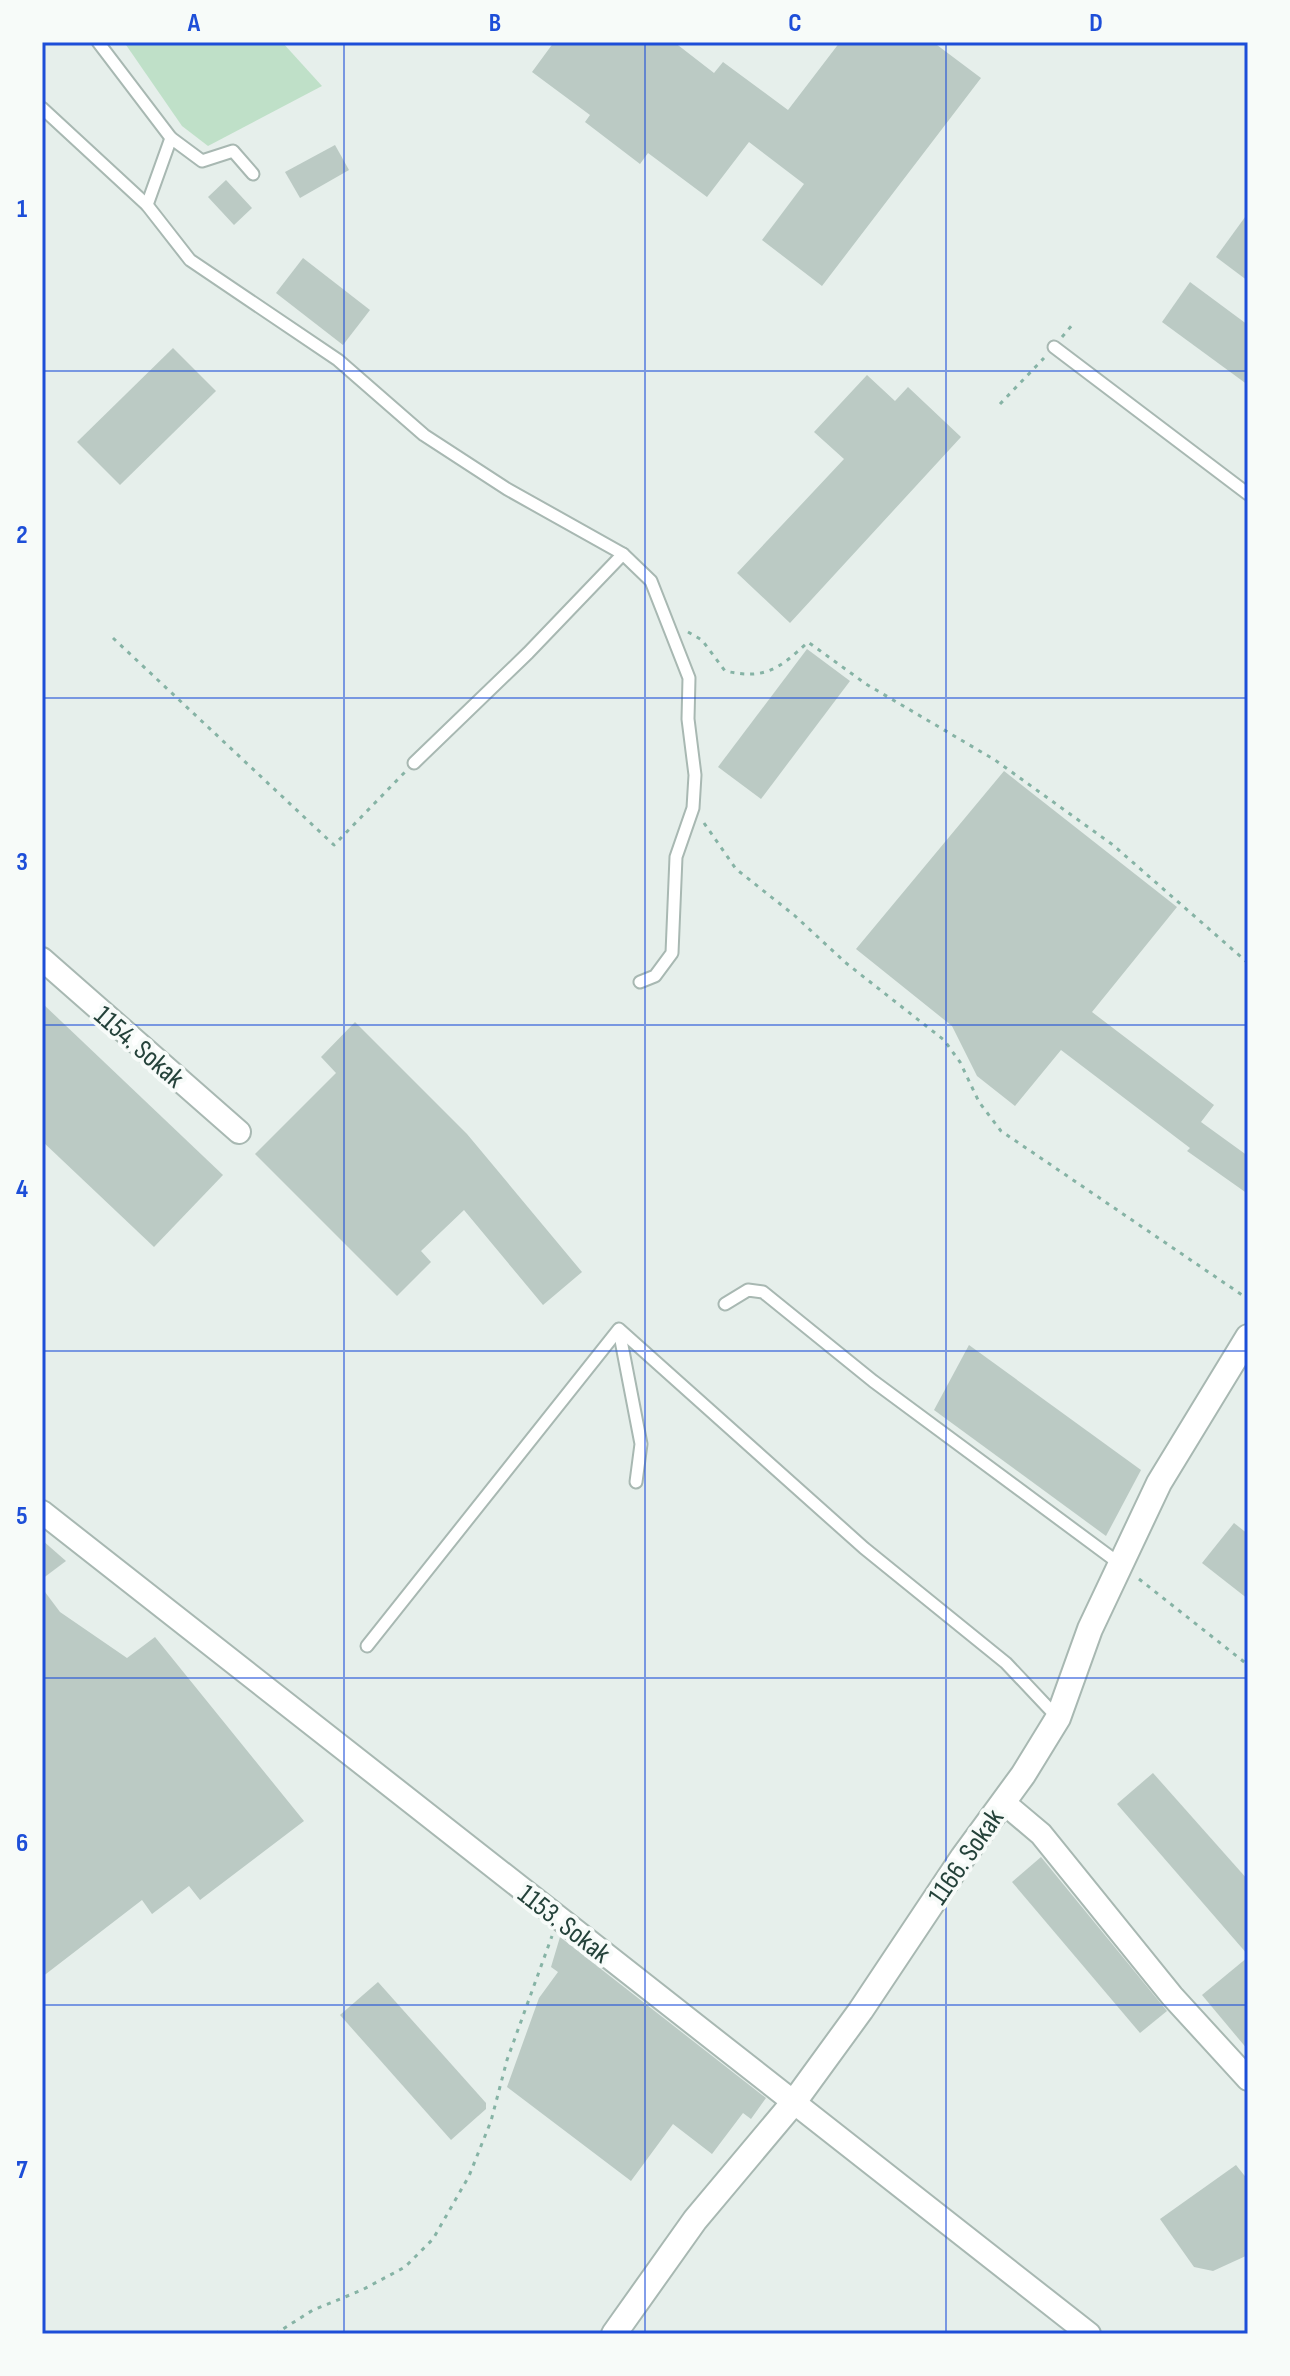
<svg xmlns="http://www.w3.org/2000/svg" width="1290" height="2376" viewBox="0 0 1290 2376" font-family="'Sofia Sans Condensed',sans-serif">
<rect width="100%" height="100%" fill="#e6efeb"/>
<path fill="#bfe0c8" d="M124,42h158l40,44 -114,60 -26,-20z"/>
<g fill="#bbcac4">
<path d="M554,42h120l40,31 9,-11 65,48 52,-68h93l48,36 -159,208 -60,-46 42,-56 -55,-42 -42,55 -59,-44 -8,11 -55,-42 5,-7 -58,-43z"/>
<path d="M335,145l14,25 -49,28 -15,-26z"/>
<path d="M226,180l26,28 -18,17 -26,-28z"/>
<path d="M1248,213v68l-32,-24z"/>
<path d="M303,258l67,52 -27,35 -67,-52z"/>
<path d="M1190,282l58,43v60l-86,-63z"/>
<path d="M173,348l43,43 -96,94 -43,-43z"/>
<path d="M867,375l28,26 13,-14 53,50 -171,186 -53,-50 107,-114 -30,-27z"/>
<path d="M807,649l43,32 -89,118 -43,-32z"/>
<path d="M1004,771l173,136 -85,105 122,93 -13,17 47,34v38l-61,-43 3,-3 -129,-98 -46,56 -38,-30 -25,-50 -96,-77z"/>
<path d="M42,1003l181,172 -69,72 -112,-106z"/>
<path d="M355,1022l112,112 115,138 -39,33 -79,-95 -43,41 10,11 -34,34 -142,-142 81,-81 -15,-16z"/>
<path d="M969,1345l172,125 -35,66 -172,-126z"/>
<path d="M1234,1523l14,11v65l-46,-36z"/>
<path d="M42,1540l24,21 -24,18z"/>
<path d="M42,1588l18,24 67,46 28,-21 149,184 -104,79 -11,-14 -37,28 -10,-14 -100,77z"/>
<path d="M1153,1773l95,107v75l-131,-151z"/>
<path d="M1041,1857l126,154 -27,22 -128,-151z"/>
<path d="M560,1937l206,161 -15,21 -8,-6 -31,41 -39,-30 -42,57 -124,-94 32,-89 19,-26 -7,-5z"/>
<path d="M1248,1957v93l-46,-55z"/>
<path d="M378,1982l108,121v6l-35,31 -111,-125z"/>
<path d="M1236,2165l12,15v75l-35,16 -19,-4 -34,-48z"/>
</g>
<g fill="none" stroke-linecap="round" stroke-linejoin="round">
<g stroke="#a8b8b2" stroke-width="15">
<g id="service">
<path d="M98,42l73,96"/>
<path d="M42,108l105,97 43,55 148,100 86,75 83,54 116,65 28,27 38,97 -1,41 7,56 -2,33 -17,49 -4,96 -17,23 -15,6"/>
<path d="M147,205l24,-67 31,23 31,-10 20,23"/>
<path d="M1054,347l194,147"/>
<path d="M414,763l114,-110 95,-99"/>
<path d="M725,1304l23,-14 15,2 110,89 247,183"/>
<path d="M619,1330l22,114 -5,38"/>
<path d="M367,1646l252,-317 245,219 142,115 51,54"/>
</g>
</g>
<g stroke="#a8b8b2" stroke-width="26">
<g id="minor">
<path d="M42,959l197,173"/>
<path d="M42,1512l1047,822"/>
<path d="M1003,1802l38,32 131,162 76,83"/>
</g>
</g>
<g stroke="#a8b8b2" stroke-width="28">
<path id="tertiary" d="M614,2334l81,-114 99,-118 67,-92 102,-153 60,-82 35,-57 32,-89 69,-146 89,-146"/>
</g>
<g stroke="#86b3a5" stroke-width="3" stroke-dasharray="4 6" stroke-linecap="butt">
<path d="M1062,337l11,-13"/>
<path d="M1000,404l44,-46"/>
<path d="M688,632l14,8 23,31c40,9 54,-2 83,-29l58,42 129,76 118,85 135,118"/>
<path d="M113,638l221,207 71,-73"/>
<path d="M704,823l32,46 58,46 52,48 98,77 16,22 19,40 22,29 247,168"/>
<path d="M1139,1579l109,86"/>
<path d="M275,2334l38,-24 49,-20 43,-23 28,-28 36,-63 22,-55 16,-61 45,-124"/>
</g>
<use href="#service" stroke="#fff" stroke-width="11"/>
<use href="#minor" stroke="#fff" stroke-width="22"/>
<use href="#tertiary" stroke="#fff" stroke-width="24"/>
</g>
<path fill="none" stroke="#1d4ed8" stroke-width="2" stroke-opacity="0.55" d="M344,42v2292M645,42v2292M946,42v2292M42,371h1206M42,698h1206M42,1025h1206M42,1351h1206M42,1678h1206M42,2005h1206"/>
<g text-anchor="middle" stroke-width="8" stroke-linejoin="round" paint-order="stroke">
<g font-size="28" fill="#24423a" stroke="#f7fbf9">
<text transform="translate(140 1046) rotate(41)" y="10">1154. Sokak</text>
<text transform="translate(965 1856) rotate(-55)" y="10">1166. Sokak</text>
<text transform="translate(565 1923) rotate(38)" y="10">1153. Sokak</text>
</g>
</g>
<rect width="1290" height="2376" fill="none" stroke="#f7fbf9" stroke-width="88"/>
<rect x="44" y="44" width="1202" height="2288" fill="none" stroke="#1d4ed8" stroke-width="3"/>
<g font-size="26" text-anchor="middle" font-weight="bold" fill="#1d4ed8">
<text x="194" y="31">A</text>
<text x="495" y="31">B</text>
<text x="795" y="31">C</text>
<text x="1096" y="31">D</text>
<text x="22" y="217">1</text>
<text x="22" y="543">2</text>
<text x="22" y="870">3</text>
<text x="22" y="1197">4</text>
<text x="22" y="1524">5</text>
<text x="22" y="1851">6</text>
<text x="22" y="2178">7</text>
</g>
</svg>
